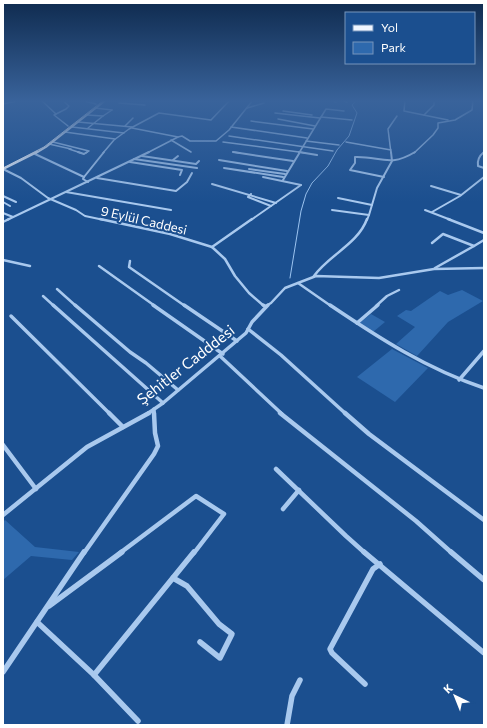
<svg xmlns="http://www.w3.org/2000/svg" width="487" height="728" viewBox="0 0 487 728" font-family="Commissioner,sans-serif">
<rect width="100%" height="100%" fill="#1b4f8f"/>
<g fill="#2e69ad">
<path d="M462,290l21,11 -35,21 -31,34 -21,-12 19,-17 -18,-11 9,-6 5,1 29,-20 8,4z"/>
<path d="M371,314l14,8 -12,10 -14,-9z"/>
<path d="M392,349l36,19 -33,34 -38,-25z"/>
<path d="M5,520l30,27 44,5 -7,8 -41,-4 -28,24v-58z"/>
</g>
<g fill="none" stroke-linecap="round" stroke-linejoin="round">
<path stroke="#9cc4f0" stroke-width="1" d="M290,278l11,-67 5,-17 6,-11 16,-17 9,-16 12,-14 8,-23 -5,-8 5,-5"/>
<g stroke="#a9c9ee" stroke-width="1.5">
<path d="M41,100l15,14"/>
<path d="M62,100l7,6 -3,3 -12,6 14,11"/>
<path d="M81,100l15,4"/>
<path d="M136,100l13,1"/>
<path d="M331,100l5,2"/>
<path d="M342,100l5,2"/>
<path d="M405,100l-1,11 44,9"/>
<path d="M407,100h10"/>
<path d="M465,100l8,1"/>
<path d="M3,101l4,-1"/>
<path d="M119,103l26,2"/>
<path d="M3,104l18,-4"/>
<path d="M95,108l17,2"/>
<path d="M247,108l17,-5"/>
<path d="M283,111l29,4"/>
<path d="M275,113l45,5"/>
<path d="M87,115l16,1 -15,12"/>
<path d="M424,115l10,-10v-5"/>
<path d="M103,116l9,-6"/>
<path d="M321,117l31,3"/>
<path d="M278,119l37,7"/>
<path d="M251,121l62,8"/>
<path d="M78,122l54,5"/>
<path d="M125,126l8,-8"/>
<path d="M72,127l52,6"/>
<path d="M231,127l76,11"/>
<path d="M132,128l46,9 -31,16"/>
<path d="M65,132l50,7"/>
<path d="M229,136l104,15"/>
<path d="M178,137l4,-1 8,5h26l13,-11 24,-30"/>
<path d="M171,140l20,12"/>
<path d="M306,141l33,4"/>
<path d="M53,142l36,9 -3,2"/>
<path d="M223,142l76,10"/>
<path d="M346,142l45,8"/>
<path d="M49,144l22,5"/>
<path d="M69,149l12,4"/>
<path d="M233,152l7,1"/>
<path d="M299,152l6,1"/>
<path d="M103,153l11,-13 15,-11 30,-16 52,7 19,-20"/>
<path d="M299,153l27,-44 18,2"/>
<path d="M391,153l-3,-24 9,-13"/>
<path d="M414,153l19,-18 5,-7v-5l17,-3 17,-10 1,-10"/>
<path d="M483,153l1,-1"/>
</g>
<g stroke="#a9c9ee" stroke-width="2">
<path d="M78,152l6,2 3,-2"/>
<path d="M233,152l60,9"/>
<path d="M299,152l18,3"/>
<path d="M484,152c-5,4 -7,8 -6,14l6,2"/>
<path d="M35,154l49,23"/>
<path d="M142,156l54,8 3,-3"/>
<path d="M134,159l63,9"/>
<path d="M173,160l5,-4"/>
<path d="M219,160l68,11"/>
<path d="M130,162l52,8 -2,5"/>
<path d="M224,168l59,9"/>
<path d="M3,169l18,9 27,20 28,12 9,6 19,4"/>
<path d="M249,169l36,5"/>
<path d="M263,177l38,8"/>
<path d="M384,177l-34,-7 5,-7v-6c25,-1 34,11 60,-5"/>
<path d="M97,178l79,13 11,-9 5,-9"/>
<path d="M283,180l17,-28"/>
<path d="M88,182l-5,-3 1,-2 20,-25"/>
<path d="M212,184l64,19"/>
<path d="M431,186l30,9"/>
<path d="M66,192l105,18"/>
<path d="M251,194l-3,3 23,9"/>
<path d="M3,196l13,6"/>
<path d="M338,198l34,7"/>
<path d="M3,202l7,4"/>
<path d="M332,210l37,5 8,-27 15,-27 -1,-9"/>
<path d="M425,210l26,10"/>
<path d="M432,212l28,-16 24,-19"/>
<path d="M3,213l10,4"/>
<path d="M7,220l142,-68"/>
<path d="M251,220l50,-35"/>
<path d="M367,220l2,-5"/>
</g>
<g stroke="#a9c9ee" stroke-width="2.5">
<path d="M100,219l70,15 42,13 13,12 10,17 14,17 15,13"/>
<path d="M448,219l36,14"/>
<path d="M3,222l6,-3"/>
<path d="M432,243l11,-9 31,12 10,-6"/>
<path d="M212,247l40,-28"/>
<path d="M3,260l27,6"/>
<path d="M130,261l-1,6 56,39"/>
<path d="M99,266l56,40"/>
<path d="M435,268l39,-22"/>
<path d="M314,276c15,-21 44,-32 53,-57"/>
<path d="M298,283l33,23"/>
<path d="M57,289l19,17"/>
<path d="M43,296l11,10"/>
<path d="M266,306l5,-3 14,-15 31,-12 63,2 55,-9 50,-1"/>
<path d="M376,306l11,-10 12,-6"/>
</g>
<g stroke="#a9c9ee" stroke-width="3.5">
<path d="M53,305l110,98"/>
<path d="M75,305l55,47 16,11 32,27"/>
<path d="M153,305l70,49"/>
<path d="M184,305l53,36"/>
<path d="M263,305l2,1"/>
<path d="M330,305c49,33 97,64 154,83"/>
<path d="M11,316l99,98"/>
<path d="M357,323l21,-18"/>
<path d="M248,329l33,26 65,59"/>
<path d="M220,356l62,58"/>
<path d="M459,380l25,-29"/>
<path d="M154,409v5"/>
<path d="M147,414l16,-11 83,-70 6,-11 16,-17"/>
</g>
<g stroke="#a9c9ee" stroke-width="4.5">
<path d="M109,413l14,14"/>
<path d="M280,413l136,108 36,32"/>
<path d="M345,413l24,21 115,86"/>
<path d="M3,445l33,44"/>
<path d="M276,469l70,67 19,17"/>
<path d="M283,509l16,-19"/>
<path d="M3,515l84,-68 62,-34"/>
<path d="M84,553l70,-99 4,-8 -3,-13 -1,-20"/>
<path d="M120,553l76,-57 28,18 -30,39"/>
</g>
<g stroke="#a9c9ee" stroke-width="5.5">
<path d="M364,552l120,101"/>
<path d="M451,552l33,28"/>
<path d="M173,578l14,8 32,38 13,10 -12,24 -20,-16"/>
<path d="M49,606l73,-54"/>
<path d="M37,622l57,53 44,46"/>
<path d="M3,672l81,-120"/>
<path d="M94,675l100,-123"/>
<path d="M365,684l-33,-31 -2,-4 43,-80 7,-5"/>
<path d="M287,725l5,-29 8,-16"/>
</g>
<path stroke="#f0f6ff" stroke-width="2" d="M36,153l10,-6 60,-47"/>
<path stroke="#f0f6ff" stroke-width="2.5" d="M3,169l34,-17"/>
<path stroke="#fff" stroke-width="1" d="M3,168l41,-21 60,-47"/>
</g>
<linearGradient id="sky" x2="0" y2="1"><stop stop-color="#0f2b4f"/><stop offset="0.5" stop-color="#39639b"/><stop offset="1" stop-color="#39639b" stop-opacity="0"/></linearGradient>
<rect width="487" height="202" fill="url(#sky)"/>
<g text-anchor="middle" stroke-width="4" stroke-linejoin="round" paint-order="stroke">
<g font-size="13" fill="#fff" stroke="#1b4f8f">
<text transform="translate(144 220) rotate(13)" y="5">9 Eylül Caddesi</text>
</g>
<g font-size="15" fill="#fff" stroke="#1b4f8f">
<text transform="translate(186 365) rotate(-38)" y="5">Şehitler Cadddesi</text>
</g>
</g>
<rect width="487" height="728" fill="none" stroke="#ffffff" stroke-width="8"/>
<rect x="345" y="12" width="130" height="52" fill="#1b4f8f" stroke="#7695bc"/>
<rect x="353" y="25" width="20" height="6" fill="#f0f6ff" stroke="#7695bc"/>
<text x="381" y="32" font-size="12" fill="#ffffff">Yol</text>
<rect x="353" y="42" width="20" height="12" fill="#2e69ad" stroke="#7695bc"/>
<text x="381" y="52" font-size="12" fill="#ffffff">Park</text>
<g transform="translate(455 696) rotate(317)" stroke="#1b4f8f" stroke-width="3" paint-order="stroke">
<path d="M0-3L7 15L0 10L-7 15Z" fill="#ffffff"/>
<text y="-6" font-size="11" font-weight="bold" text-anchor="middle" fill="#ffffff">K</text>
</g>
</svg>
